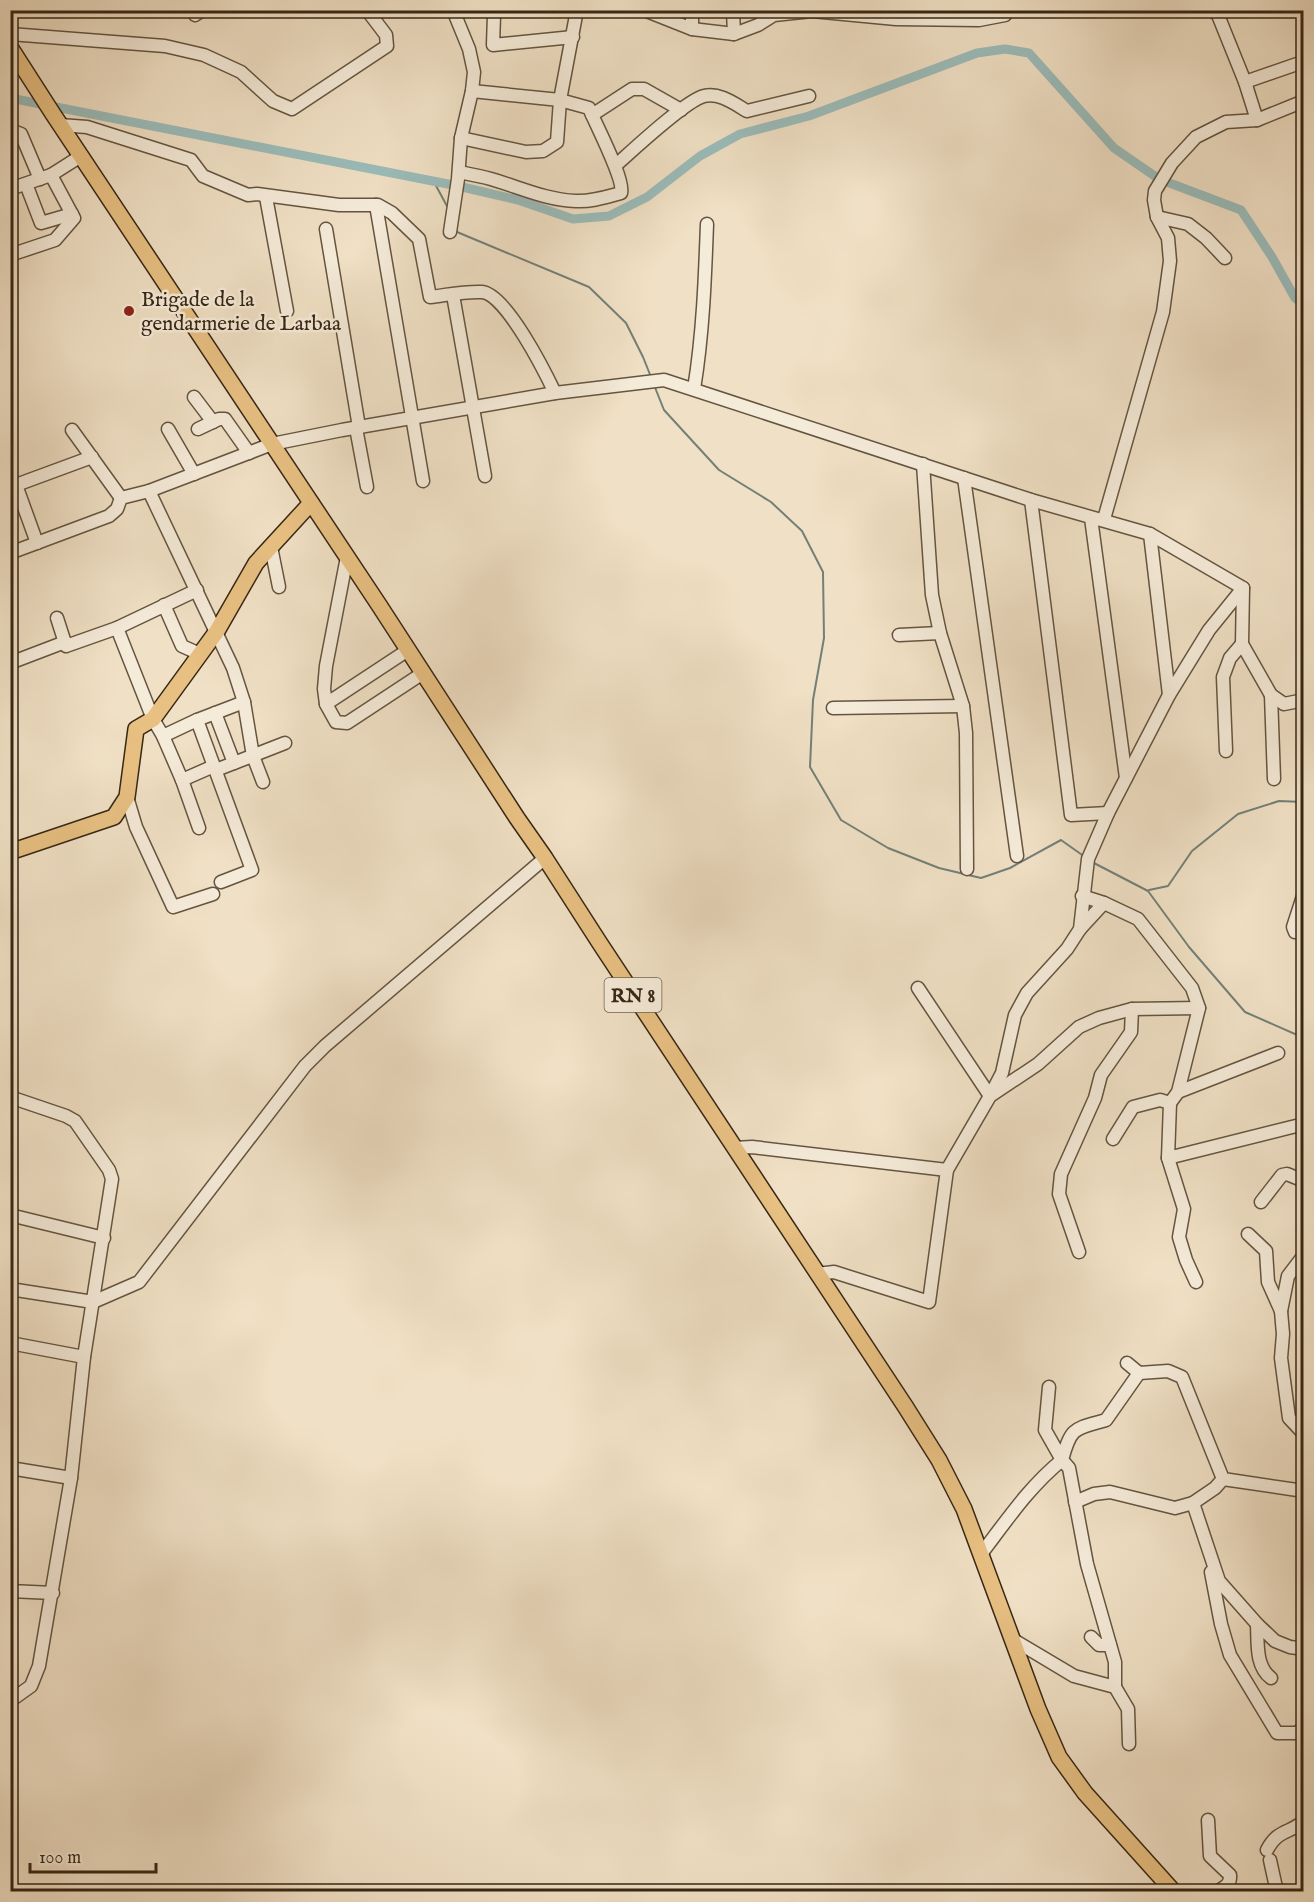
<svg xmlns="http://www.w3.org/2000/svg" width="1314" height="1902" viewBox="0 0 1314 1902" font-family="'IM FELL English',serif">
<rect width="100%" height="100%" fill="#f0e0c5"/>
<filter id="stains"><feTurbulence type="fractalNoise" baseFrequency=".00333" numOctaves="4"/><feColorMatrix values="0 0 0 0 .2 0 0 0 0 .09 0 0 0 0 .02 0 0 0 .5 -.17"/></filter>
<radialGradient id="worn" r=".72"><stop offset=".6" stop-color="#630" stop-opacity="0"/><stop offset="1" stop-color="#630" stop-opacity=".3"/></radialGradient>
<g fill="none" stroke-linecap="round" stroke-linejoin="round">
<g stroke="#738078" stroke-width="2">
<path d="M434,182l14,26"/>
<path d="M456,228l1,4 132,55 37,36 17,34 8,20"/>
<path d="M654,385l10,25 55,60 52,32 31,29 21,41 1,66 -11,62 -3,67 31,53 47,28 51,20 42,10 29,-10 51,-28 24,17"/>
<path d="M1092,862l56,29 41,56 56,65 59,26"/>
<path d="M1149,890l19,-4 24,-35 46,-37 41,-13 25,1"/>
</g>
<path stroke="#9bbcba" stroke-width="9" d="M10,98l448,88 60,14 55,19 36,-3 38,-19 53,-41 40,-22 69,-18 168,-63 28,-4 24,4 85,95 45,31 82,31 31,47 23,41 9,7"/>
<g stroke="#645541" stroke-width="15">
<g id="minor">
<path d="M192,10l3,5 8,-5"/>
<path d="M644,10l48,19 42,5 24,-9 16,-10 38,-4 84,8 83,1 26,-5 4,-5"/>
<path d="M692,10v19"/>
<path d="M733,10l1,24"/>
<path d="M1212,10l6,5 27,67 12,38"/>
<path d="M494,15l-1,30 80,-8"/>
<path d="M10,34l155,12 39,9 37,17 32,29 19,8 95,-63 -1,-11 -19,-25"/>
<path d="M1245,82l52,-18"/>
<path d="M592,115l40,-26h12l37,21"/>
<path d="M60,125l27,2 104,33 12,16 45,19 9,-1 82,11h39l14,8 27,26 11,58c17,-2 36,-6 52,-5 24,2 63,80 73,101"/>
<path d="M10,130l11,4 19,45"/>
<path d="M461,138l65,14 17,-1 14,-9 3,-42 17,-90"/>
<path d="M616,165c17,-15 69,-64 88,-69 15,-4 31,8 43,15l62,-15"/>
<path d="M459,172c10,2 21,4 32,7 28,8 55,21 85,22 15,1 30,-4 45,-8 4,-13 -25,-68 -32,-85l-29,-8 -88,-9"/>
<path d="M26,184l15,39 31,-9"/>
<path d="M10,189l41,-14 30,-19"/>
<path d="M266,197l21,114"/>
<path d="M376,205l47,276"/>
<path d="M1157,217l31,7 18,14 19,20"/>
<path d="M326,229l33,198"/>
<path d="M450,232l8,-53 3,-41 11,-47 2,-19 -5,-23 -16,-39"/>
<path d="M10,255l45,-15 19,-22 -23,-43"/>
<path d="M453,295l32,181"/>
<path d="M694,389c9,-55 11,-110 13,-165"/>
<path d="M194,397l19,25"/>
<path d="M356,428l11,59"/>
<path d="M168,429l26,45"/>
<path d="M198,429l21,-10h6l24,34"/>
<path d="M72,430l49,68"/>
<path d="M923,464l9,131 8,38 23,73 3,27 1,136"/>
<path d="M964,478l53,378"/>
<path d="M16,485l21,58"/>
<path d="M10,489l6,-4 76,-28"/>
<path d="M1031,500l40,315 37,-2"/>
<path d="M1091,518l35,260"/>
<path d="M1104,519l59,-207 7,-51 -2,-23 -11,-21 -3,-17 1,-9 17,-28 24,-26 30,-15 31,-2 47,-19"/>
<path d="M1150,534l19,161"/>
<path d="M271,547l8,40"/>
<path d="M10,553l99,-37 8,-7 4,-11 28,-7"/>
<path d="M347,557l-21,109 -2,23 2,15 10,18 11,1 76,-50"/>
<path d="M164,605l18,41 18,8"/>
<path d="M57,618l9,28 51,-18 80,-38"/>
<path d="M117,628l36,91 10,17 19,44 17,48"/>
<path d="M899,635l41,-2"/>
<path d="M10,663l55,-21"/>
<path d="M1271,695l3,84"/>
<path d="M326,704l82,-54"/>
<path d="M833,708l130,-2"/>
<path d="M215,713l19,50"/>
<path d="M197,720l55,150 -31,12"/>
<path d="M163,736l34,-16 47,-18"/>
<path d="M1226,751l-3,-74 7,-19 12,-14"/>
<path d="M216,770l69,-27"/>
<path d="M182,780l32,-14"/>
<path d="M263,782l-10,-26 -9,-54 -11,-34 -84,-177 123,-47 70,-14 213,-37 109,-13 367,120 119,34 93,54 -1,56 29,51 13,9 20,-4"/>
<path d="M127,797l9,30 37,80 40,-13"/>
<path d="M1304,893l-11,34 2,5h9"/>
<path d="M1082,896l22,7 34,16 54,69 7,20 -21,84 -8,11"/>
<path d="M1080,929l24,-26"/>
<path d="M918,988l72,108 12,-23 13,-58 12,-22 40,-44 13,-20 8,-70 20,-46 61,-118 40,-65 34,-42"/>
<path d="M1178,1092l100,-39"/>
<path d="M10,1097l56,19 9,5 34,49 3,9 -28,178 -13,121 -32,188 -8,20 -21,15"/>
<path d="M1113,1139l20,-32 27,-7 10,3 -2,55 136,-34"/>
<path d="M734,1148l18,-1 195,23"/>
<path d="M1168,1158l16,51 -5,28 7,23 10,22"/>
<path d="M1261,1202l21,-27 5,-1 17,7"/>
<path d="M10,1215l94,23"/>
<path d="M1248,1234l18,17 2,31 13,29 2,23 -2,24 8,60 15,16"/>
<path d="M1079,1252l-20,-58 2,-20 34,-76 6,-23 30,-43 1,-23"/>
<path d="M817,1274l17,-2 95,30 18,-132 43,-74 48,-32 41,-37 20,-9 33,-9 67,-1"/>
<path d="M10,1289l83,13 46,-20 166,-216 20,-20 220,-188"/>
<path d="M1281,1311l7,-35 16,-21"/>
<path d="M10,1343l74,14"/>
<path d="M1127,1363l12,10 29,-2 14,6 41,102 81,12"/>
<path d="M10,1468l61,10"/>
<path d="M1223,1479l-8,9 -22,15 26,78 38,43 18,17 15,6 14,2"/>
<path d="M1075,1502l19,-8 16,-2 65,16 18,-5"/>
<path d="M981,1554c26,-34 48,-67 81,-94l-17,-30 4,-43"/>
<path d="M1211,1572l10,52 9,31 47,78h20l7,-6"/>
<path d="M10,1591l43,2"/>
<path d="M1257,1624c1,18 -2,42 14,54"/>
<path d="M1091,1637l8,8h11"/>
<path d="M1012,1639l62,37 41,11 13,22 1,35"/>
<path d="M1115,1687v-25l-28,-98 -18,-96 -7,-8c9,-34 13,-31 44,-40l33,-47"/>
<path d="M1208,1820l2,36 20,19c1,10 -6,12 -13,17"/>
<path d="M1267,1850c11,-21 22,-16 37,-29"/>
<path d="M1270,1860l7,32"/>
</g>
</g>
<g stroke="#362715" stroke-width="18">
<g id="major">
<path d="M10,47l43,67 326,491 138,213 28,40 54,84 306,464 34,54 25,49 74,200 21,48 26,36 89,99"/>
<path d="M10,852l104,-35 13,-20 9,-68 17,-10 64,-88 39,-68 55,-60"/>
</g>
</g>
<use href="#minor" stroke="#f5ebd9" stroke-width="12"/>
<use href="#major" stroke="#e8c082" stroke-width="15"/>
</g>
<circle fill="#8f2418" stroke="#f5ebd9" stroke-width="2" cx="129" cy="311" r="6"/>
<g text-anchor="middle" stroke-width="5" stroke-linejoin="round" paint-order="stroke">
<rect fill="#f5ebd9" stroke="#6f6250" stroke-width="1.5" x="604.5" y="978" width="57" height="34" rx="4.5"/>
<g font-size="20" font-weight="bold" fill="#362715">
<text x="633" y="1002">RN 8</text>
</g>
<g font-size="21" fill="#362715" stroke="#f5ebd9" text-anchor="start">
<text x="141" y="306">Brigade de la<tspan x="141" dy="24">gendarmerie de Larbaa</tspan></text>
</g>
</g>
<rect width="1314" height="1902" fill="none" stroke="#f0e0c5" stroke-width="36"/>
<rect x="12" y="12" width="1290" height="1878" fill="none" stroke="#362715" stroke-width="3"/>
<rect x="18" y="18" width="1278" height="1866" fill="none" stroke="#362715" stroke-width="1.5"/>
<path d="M30 1863v9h126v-9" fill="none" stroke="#362715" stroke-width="3"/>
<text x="39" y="1863" font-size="18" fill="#362715" stroke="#f5ebd9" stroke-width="4.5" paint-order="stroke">100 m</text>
<rect width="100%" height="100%" filter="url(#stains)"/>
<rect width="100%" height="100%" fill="url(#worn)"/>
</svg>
